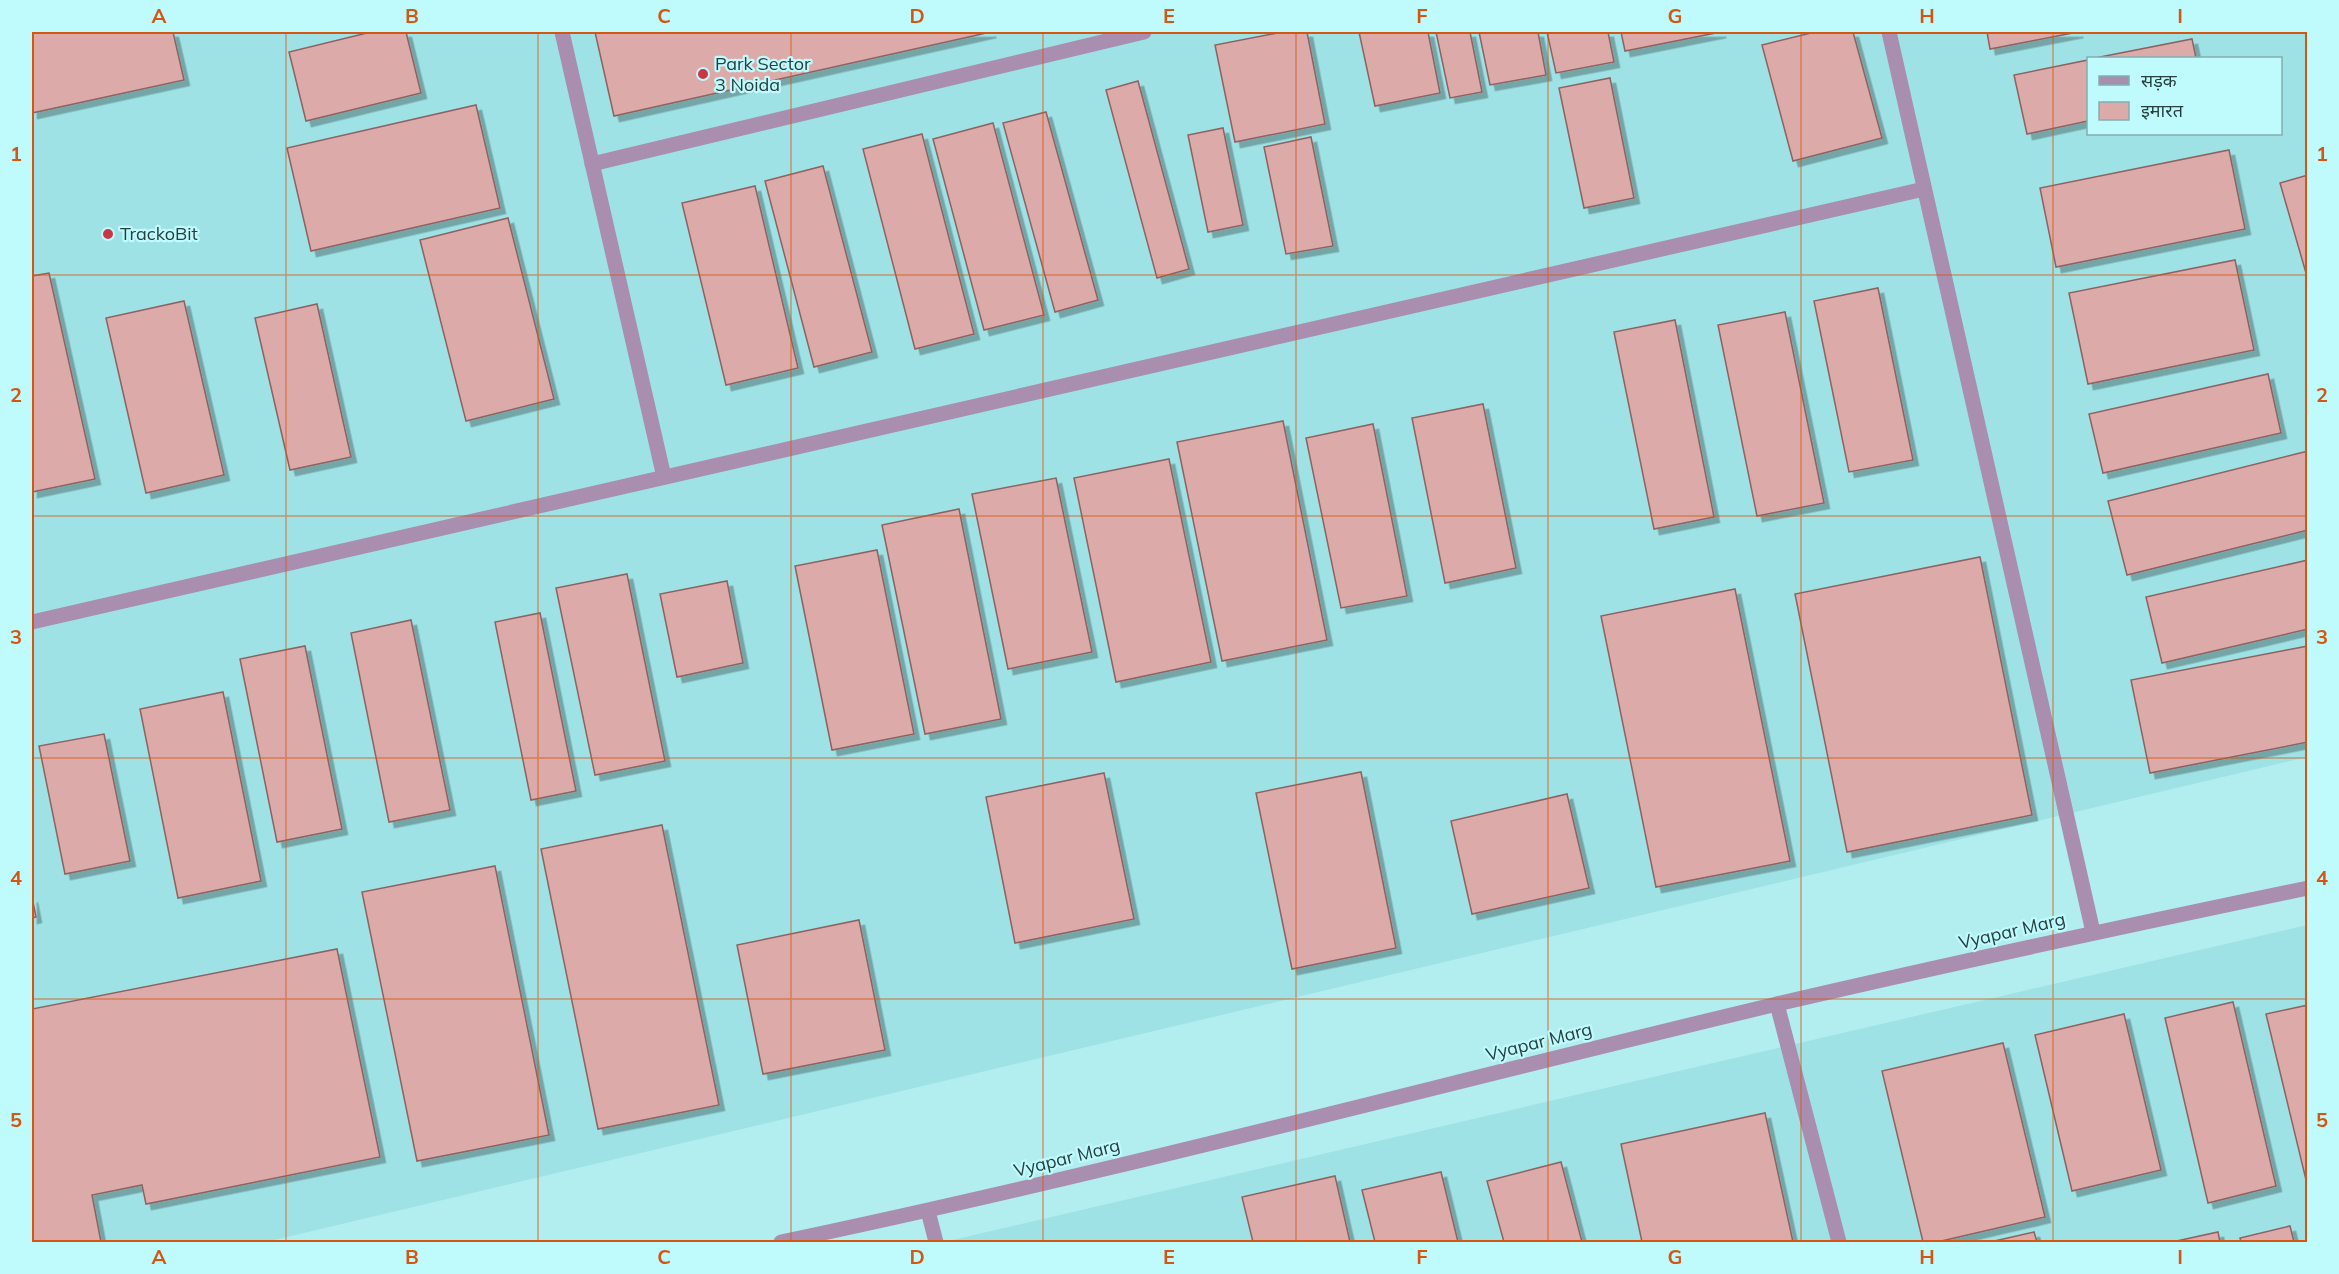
<svg xmlns="http://www.w3.org/2000/svg" width="2339" height="1274" viewBox="0 0 2339 1274" font-family="Mulish,'Noto Sans Devanagari',sans-serif">
<defs>
<filter id="shadow"><feDropShadow dx="5.5" dy="5.5" stdDeviation="0" flood-color="#0004"/></filter>
</defs>
<rect width="100%" height="100%" fill="#b2edef"/>
<g fill="#9ee2e5" fill-rule="evenodd">
<path d="M32,32h2275v725l-2041,485h-234zM2088,58h192v76h-192z"/>
<path d="M2307,925v317h-1363z"/>
</g>
<g fill="#dcaaa9" stroke="#8f6262" stroke-width="1.5" filter="url(#shadow)">
<path d="M32,32h141l11,48 -152,33z"/>
<path d="M371,32h35l15,61 -115,28 -17,-69z"/>
<path d="M595,32h396l-377,84z"/>
<path d="M1283,32h24l18,92 -90,18 -20,-97z"/>
<path d="M1359,32h69l12,61 -65,13z"/>
<path d="M1436,32h34l12,60 -32,6z"/>
<path d="M1479,32h59l8,43 -56,10z"/>
<path d="M1547,32h61l6,30 -58,11z"/>
<path d="M1621,32h100l-96,19z"/>
<path d="M1815,32h38l29,106 -89,23 -31,-116z"/>
<path d="M1987,32h91l-88,17z"/>
<path d="M2192,39l4,19h-101z"/>
<path d="M2088,60v61l-61,13 -13,-59z"/>
<path d="M1610,78l24,120 -50,10 -25,-120z"/>
<path d="M1138,81l51,188 -32,9 -51,-188z"/>
<path d="M476,105l24,103 -189,43 -24,-103z"/>
<path d="M1046,112l52,188 -43,12 -52,-189z"/>
<path d="M993,123l51,192 -60,15 -51,-191z"/>
<path d="M1223,128l20,97 -35,7 -20,-97z"/>
<path d="M922,134l52,200 -59,15 -52,-200z"/>
<path d="M1311,137l22,109 -47,8 -22,-107z"/>
<path d="M2229,150l16,79 -189,38 -16,-79z"/>
<path d="M823,166l49,186 -58,15 -49,-186z"/>
<path d="M2308,175v105l-28,-97z"/>
<path d="M755,186l43,182 -72,17 -44,-182z"/>
<path d="M508,218l46,181 -88,22 -46,-181z"/>
<path d="M2235,260l19,90 -166,34 -19,-91z"/>
<path d="M49,273l46,206 -63,13v-216z"/>
<path d="M1878,288l35,172 -64,12 -35,-171z"/>
<path d="M184,301l40,174 -78,18 -40,-175z"/>
<path d="M317,304l34,153 -61,13 -35,-152z"/>
<path d="M1785,312l39,191 -67,13 -39,-191z"/>
<path d="M1675,320l39,197 -60,12 -40,-197z"/>
<path d="M2268,374l13,59 -178,40 -14,-59z"/>
<path d="M1483,404l33,164 -71,15 -33,-165z"/>
<path d="M1283,421l44,219 -105,21 -45,-219z"/>
<path d="M1373,424l34,172 -66,12 -35,-170z"/>
<path d="M2308,451v79l-181,45 -19,-74z"/>
<path d="M1169,459l42,203 -95,20 -42,-204z"/>
<path d="M1056,478l36,174 -84,17 -36,-175z"/>
<path d="M959,509l42,210 -76,15 -43,-209z"/>
<path d="M877,550l37,184 -82,16 -37,-184z"/>
<path d="M1980,557l52,258 -185,37 -52,-258z"/>
<path d="M2308,560v69l-146,34 -16,-66z"/>
<path d="M627,574l38,187 -70,14 -39,-187z"/>
<path d="M727,581l16,82 -66,14 -17,-83z"/>
<path d="M1735,589l55,272 -134,26 -55,-271z"/>
<path d="M540,613l36,178 -45,9 -36,-178z"/>
<path d="M411,620l39,190 -61,12 -38,-189z"/>
<path d="M305,646l37,183 -65,13 -37,-183z"/>
<path d="M2308,646v96l-158,31 -19,-93z"/>
<path d="M223,692l38,189 -83,17 -38,-189z"/>
<path d="M104,734l26,127 -65,13 -26,-128z"/>
<path d="M1361,772l35,176 -104,21 -36,-176z"/>
<path d="M1104,773l30,146 -119,24 -29,-146z"/>
<path d="M1567,794l22,94 -117,26 -21,-93z"/>
<path d="M662,825l57,280 -121,24 -57,-280z"/>
<path d="M495,866l54,269 -132,26 -55,-269z"/>
<path d="M32,897l4,20 -4,1z"/>
<path d="M859,920l26,130 -122,24 -26,-129z"/>
<path d="M337,949l43,208 -234,47 -4,-19 -50,10 9,47h-69v-233z"/>
<path d="M2233,1002l43,184 -68,17 -43,-185z"/>
<path d="M2308,1005v179h-1l-41,-170z"/>
<path d="M2124,1014l37,156 -89,21 -37,-156z"/>
<path d="M2003,1043l42,174 -108,25h-14l-41,-171z"/>
<path d="M1765,1113l28,129h-151l-21,-98z"/>
<path d="M1561,1162l21,80h-78l-17,-61z"/>
<path d="M1441,1172l17,70h-83l-13,-52z"/>
<path d="M1335,1176l15,66h-97l-11,-45z"/>
<path d="M2290,1226l4,16h-53l-1,-4z"/>
<path d="M2034,1232l3,10h-47z"/>
<path d="M2218,1232l2,10h-48z"/>
</g>
<g fill="none" stroke-linecap="round" stroke-linejoin="round">
<g stroke="#a98eb0" stroke-width="15">
<path d="M562,32l102,445"/>
<path d="M1889,32l204,900"/>
<path d="M592,164l552,-132"/>
<path d="M32,622l1892,-433"/>
<path d="M1777,1004l62,238"/>
<path d="M928,1211l8,31"/>
<path d="M781,1242c334,-70 664,-159 996,-238 176,-41 353,-79 531,-116"/>
</g>
</g>
<path fill="none" stroke="#d55611" stroke-width="1.5" stroke-opacity="0.55" d="M286,32v1210M538,32v1210M791,32v1210M1043,32v1210M1296,32v1210M1548,32v1210M1801,32v1210M2053,32v1210M32,275h2276M32,516h2276M32,758h2276M32,999h2276"/>
<g fill="#c83746" stroke="#bffafd" stroke-width="2">
<circle cx="703" cy="74" r="6"/>
<circle cx="108" cy="234" r="6"/>
</g>
<g text-anchor="middle" stroke-width="4.5" stroke-linejoin="round" paint-order="stroke">
<g font-size="18" fill="#273f40" stroke="#bffafd" text-anchor="start">
<text x="715" y="70">Park Sector<tspan x="715" dy="21">3 Noida</tspan></text>
<text x="120" y="240">TrackoBit</text>
</g>
<g font-size="18" fill="#273f40" stroke="#bffafd">
<text transform="translate(2012 931) rotate(-13)" y="6">Vyapar Marg</text>
<text transform="translate(1539 1042) rotate(-14)" y="6">Vyapar Marg</text>
<text transform="translate(1067 1158) rotate(-14)" y="6">Vyapar Marg</text>
</g>
</g>
<rect width="2339" height="1274" fill="none" stroke="#bffafd" stroke-width="66"/>
<rect x="2087" y="57" width="195" height="78" fill="#bffafd" stroke="#82afb1" stroke-width="1.5"/>
<rect x="2099" y="76" width="30" height="9" fill="#a98eb0" stroke="#82afb1" stroke-width="1.5"/>
<text x="2141" y="87" font-size="18" fill="#273f40">सड़क</text>
<rect x="2099" y="102" width="30" height="18" fill="#dcaaa9" stroke="#82afb1" stroke-width="1.5"/>
<text x="2141" y="117" font-size="18" fill="#273f40">इमारत</text>
<rect x="33" y="33" width="2273" height="1208" fill="none" stroke="#d55611" stroke-width="2"/>
<g font-size="20" text-anchor="middle" font-weight="bold" fill="#d55611">
<text x="159" y="23">A</text>
<text x="412" y="23">B</text>
<text x="664" y="23">C</text>
<text x="917" y="23">D</text>
<text x="1169" y="23">E</text>
<text x="1422" y="23">F</text>
<text x="1675" y="23">G</text>
<text x="1927" y="23">H</text>
<text x="2180" y="23">I</text>
<text x="16" y="161">1</text>
<text x="2322" y="161">1</text>
<text x="16" y="402">2</text>
<text x="2322" y="402">2</text>
<text x="16" y="644">3</text>
<text x="2322" y="644">3</text>
<text x="16" y="885">4</text>
<text x="2322" y="885">4</text>
<text x="16" y="1127">5</text>
<text x="2322" y="1127">5</text>
<text x="159" y="1264">A</text>
<text x="412" y="1264">B</text>
<text x="664" y="1264">C</text>
<text x="917" y="1264">D</text>
<text x="1169" y="1264">E</text>
<text x="1422" y="1264">F</text>
<text x="1675" y="1264">G</text>
<text x="1927" y="1264">H</text>
<text x="2180" y="1264">I</text>
</g>
</svg>
